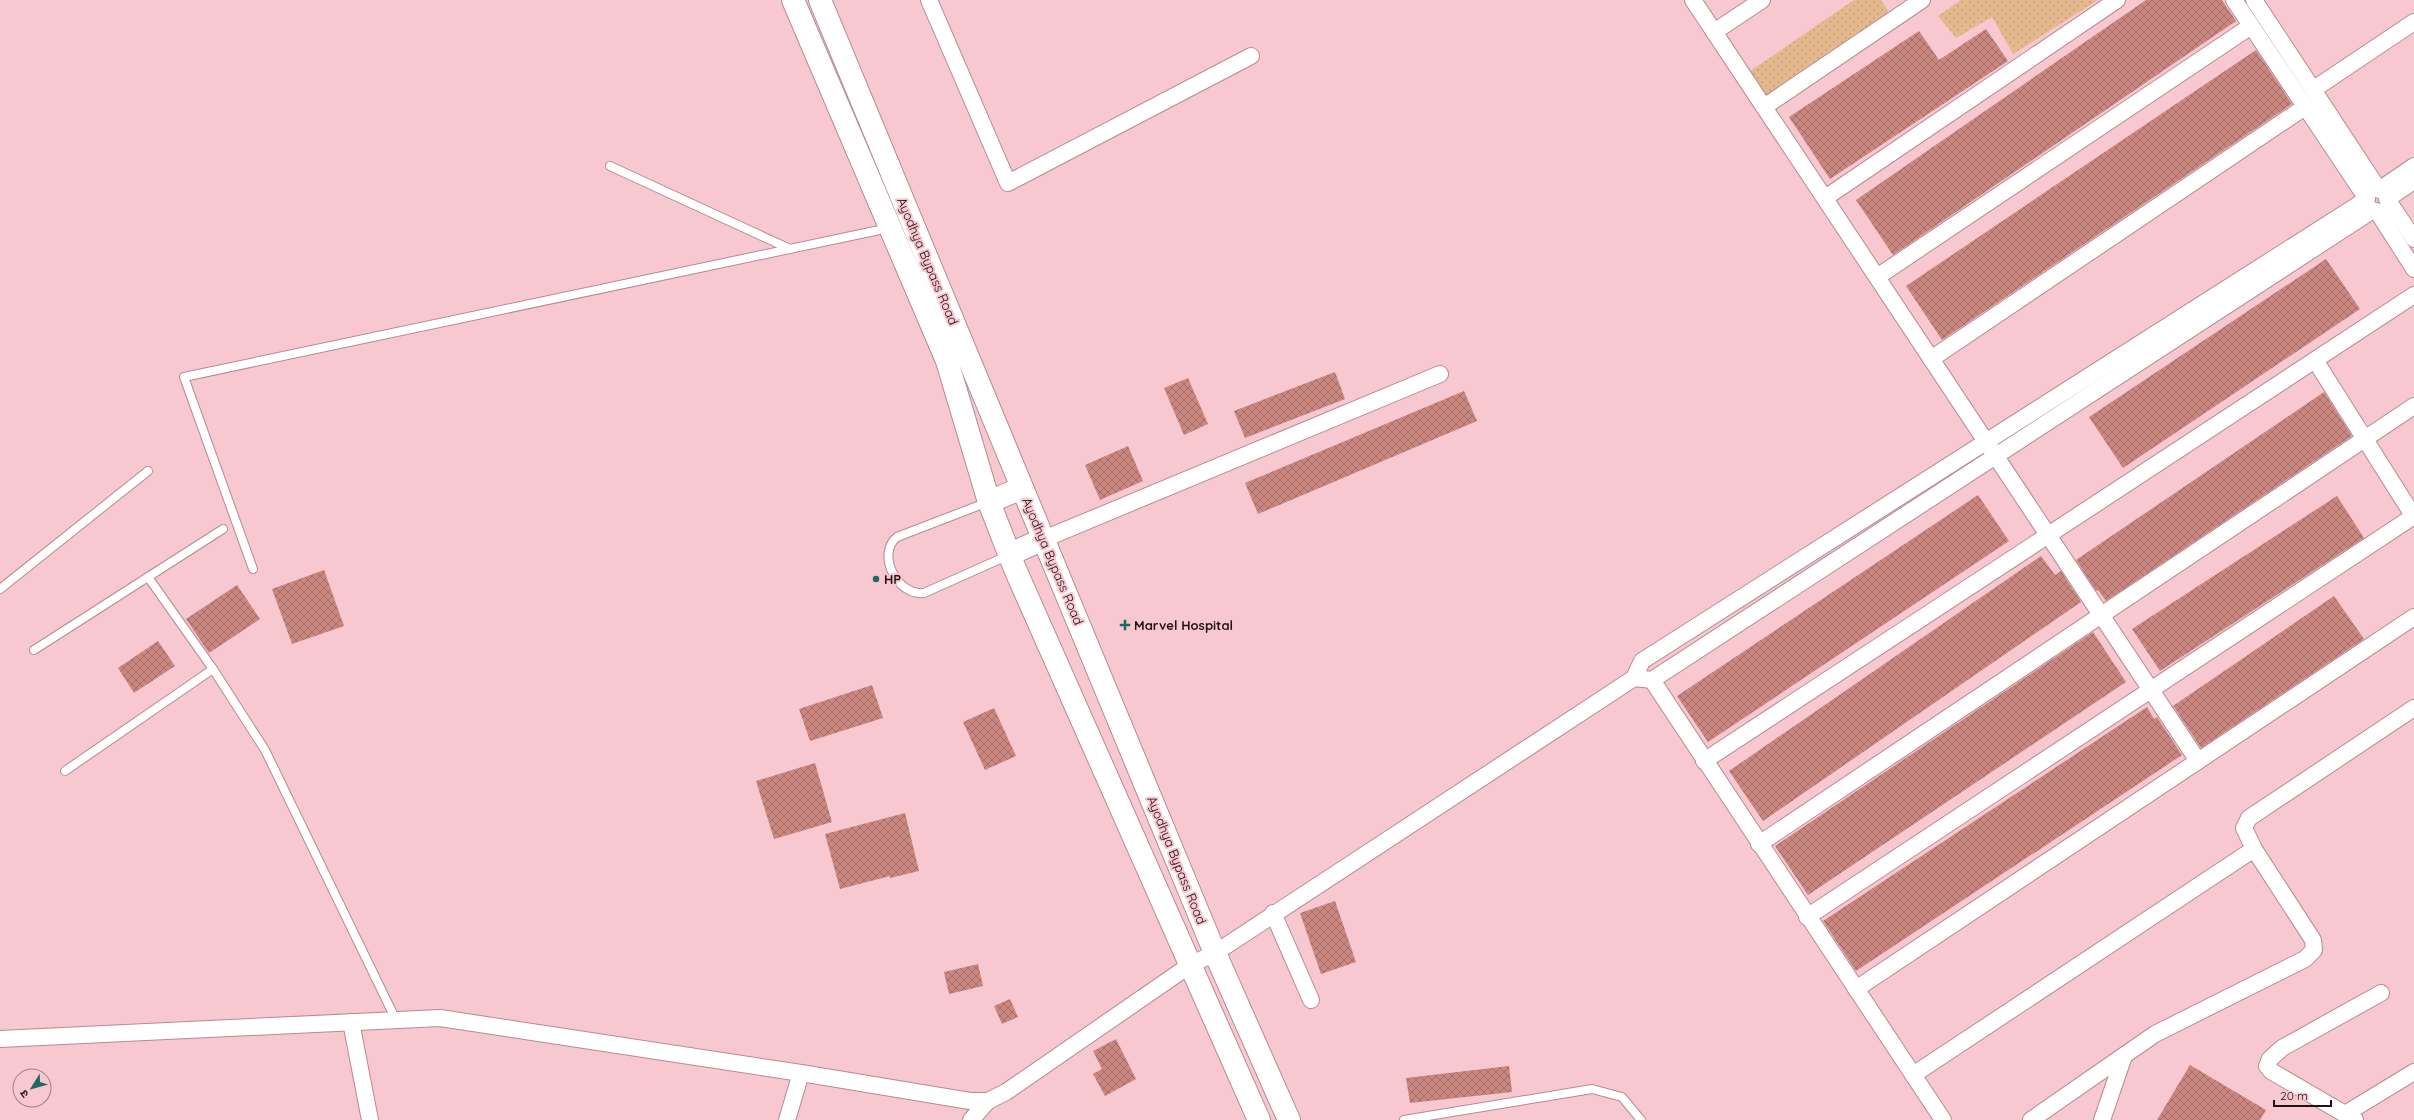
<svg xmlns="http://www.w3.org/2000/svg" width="2414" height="1120" viewBox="0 0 2414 1120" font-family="Quicksand,'Noto Sans Devanagari',sans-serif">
<defs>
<pattern id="grass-dots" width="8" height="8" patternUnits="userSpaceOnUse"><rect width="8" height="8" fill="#e5b98e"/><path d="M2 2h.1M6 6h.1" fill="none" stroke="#c49e7a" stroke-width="1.8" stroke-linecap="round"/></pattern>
<pattern id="building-cross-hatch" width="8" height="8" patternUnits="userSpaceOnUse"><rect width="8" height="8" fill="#ca8780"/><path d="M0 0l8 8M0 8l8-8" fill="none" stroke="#a46d68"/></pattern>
</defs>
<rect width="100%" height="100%" fill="#f7c8d0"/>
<g fill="url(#grass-dots)">
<path d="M1854,0h27l15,23 -132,84 -21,-31z"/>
<path d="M1961,0h137l-85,54 -21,-37 -36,21 -18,-22z"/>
</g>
<g fill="url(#building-cross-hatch)">
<path d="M2146,0h76l14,21 -343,234 -37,-55z"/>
<path d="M1986,29l22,32 -178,118 -41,-62 130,-86 20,29z"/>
<path d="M2256,50l36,54 -350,236 -36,-54z"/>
<path d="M2326,259l34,50 -237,159 -34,-51z"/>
<path d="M1335,372l10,27 -100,39 -11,-27z"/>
<path d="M1188,378l20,46 -24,11 -20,-47z"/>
<path d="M1464,391l13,30 -219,93 -13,-31z"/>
<path d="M2324,392l28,44 -246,165 -8,-11 -2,1 -20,-31z"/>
<path d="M1128,446l15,35 -43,19 -15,-35z"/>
<path d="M1978,495l31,46 -301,201 -31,-46z"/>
<path d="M2337,496l27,42 -204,133 -28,-42z"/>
<path d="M2041,556l14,19 6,-4 20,31 -318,219 -34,-50z"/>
<path d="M324,570l20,56 -52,18 -20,-55z"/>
<path d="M237,585l23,34 -51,34 -23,-34z"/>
<path d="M2334,596l30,43 -163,109 -28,-42z"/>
<path d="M2093,632l33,50 -318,213 -33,-49z"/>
<path d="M158,641l17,25 -41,27 -16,-25z"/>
<path d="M872,685l11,33 -73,23 -11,-32z"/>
<path d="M2147,707l7,12 3,-2 25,38 -326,216 -33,-50z"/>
<path d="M994,708l22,48 -31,14 -22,-48z"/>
<path d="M815,763l17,59 -58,17 -18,-58z"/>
<path d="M905,813l14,58 -29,7v-2l-50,13 -15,-55z"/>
<path d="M1335,901l21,61 -35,12 -21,-61z"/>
<path d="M978,964l5,22 -34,8 -5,-22z"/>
<path d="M1010,999l8,18 -16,7 -8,-18z"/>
<path d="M1116,1039l20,40 -31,17 -12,-22 9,-5 -9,-18z"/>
<path d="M2190,1065l76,45 -6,10h-103z"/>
<path d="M1509,1066l3,26 -102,11 -4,-25z"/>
</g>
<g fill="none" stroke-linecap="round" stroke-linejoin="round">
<g stroke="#b68a92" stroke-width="10">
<g id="service">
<path d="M610,166l180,83"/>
<path d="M988,502l-91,35c-21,17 0,59 27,56l85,-38"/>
<path d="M253,569l-69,-192 705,-149"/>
<path d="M148,577l65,92 52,81 131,270"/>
<path d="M0,589l148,-118"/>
<path d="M34,650l189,-121"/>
<path d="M65,771l148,-102"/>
<path d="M1404,1120l188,-31 30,8 19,23"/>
</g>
</g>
<g stroke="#b68a92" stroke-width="18">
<g id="minor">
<path d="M929,0l79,183 243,-127"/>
<path d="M1693,0l505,761"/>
<path d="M2254,0l125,190 35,-24"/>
<path d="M1714,32l48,-32"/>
<path d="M2314,89l100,-67"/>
<path d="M1764,107l158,-107"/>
<path d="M2414,181l-27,18 27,40"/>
<path d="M1825,198l292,-198"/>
<path d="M2377,211l37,58"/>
<path d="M1877,277l374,-251"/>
<path d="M1931,359l374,-252"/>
<path d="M2315,360l99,157"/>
<path d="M1044,539l396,-165"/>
<path d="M1634,678l18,2 721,-470"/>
<path d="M1652,680l291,440"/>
<path d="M1704,761l710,-466"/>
<path d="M1759,844l655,-438"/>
<path d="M1273,913l38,87"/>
<path d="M1807,917l607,-401"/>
<path d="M1856,989l558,-372"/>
<path d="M351,1022l19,98"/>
<path d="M0,1039l440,-21 361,55 169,28h18"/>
<path d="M1913,1075l341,-226"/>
<path d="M2345,1114l69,-42"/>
<path d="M787,1120l14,-47"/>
<path d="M971,1120l17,-19 18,-9 184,-127 25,-12 419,-275 8,-17 725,-462 -133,-199"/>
<path d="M2031,1120l124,-86 150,-75 9,-9 -1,-10 -59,-91 -10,-21 5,-10 165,-110"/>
<path d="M2102,1120l22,-64"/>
<path d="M2355,1120l-84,-49 -4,-5 3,-7 12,-11 99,-55"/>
</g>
</g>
<g stroke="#b68a92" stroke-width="24">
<g id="primary">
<path d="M793,0l154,361 42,141 26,67 244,551"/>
<path d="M820,0l395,953 74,167"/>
<path d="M989,502l33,-14"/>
<path d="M1010,554l34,-15"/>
</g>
</g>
<use href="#service" stroke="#fff" stroke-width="8"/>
<use href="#minor" stroke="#fff" stroke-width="16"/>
<use href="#primary" stroke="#fff" stroke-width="22"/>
</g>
<g fill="#1f6962" stroke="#f7c8d0" stroke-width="1.5">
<circle cx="876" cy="579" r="4"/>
<path d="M1123 619h4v4h4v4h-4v4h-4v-4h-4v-4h4z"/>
</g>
<g text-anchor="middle" stroke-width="4" stroke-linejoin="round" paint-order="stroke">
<g font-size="13" fill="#211114" stroke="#f7c8d0">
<text transform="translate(928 261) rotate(67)" y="5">Ayodhya Bypass Road</text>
<text transform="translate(1053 561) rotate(67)" y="5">Ayodhya Bypass Road</text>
<text transform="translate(1177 860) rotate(68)" y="5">Ayodhya Bypass Road</text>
</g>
<g font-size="13" font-weight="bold" fill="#211114" stroke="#f7c8d0" text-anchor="start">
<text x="884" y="584">HP</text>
<text x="1134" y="630">Marvel Hospital</text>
</g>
</g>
<g transform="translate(32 1088) rotate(233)"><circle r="19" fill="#f7c8d0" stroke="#a17f85"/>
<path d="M0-3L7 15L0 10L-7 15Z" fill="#1f6962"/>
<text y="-6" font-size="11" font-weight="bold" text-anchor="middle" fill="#211114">उ</text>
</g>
<path d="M2274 1100v6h57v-6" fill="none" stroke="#211114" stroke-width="2"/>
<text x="2280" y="1100" font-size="12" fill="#211114" stroke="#f7c8d0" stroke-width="3" paint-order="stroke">20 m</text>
</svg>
